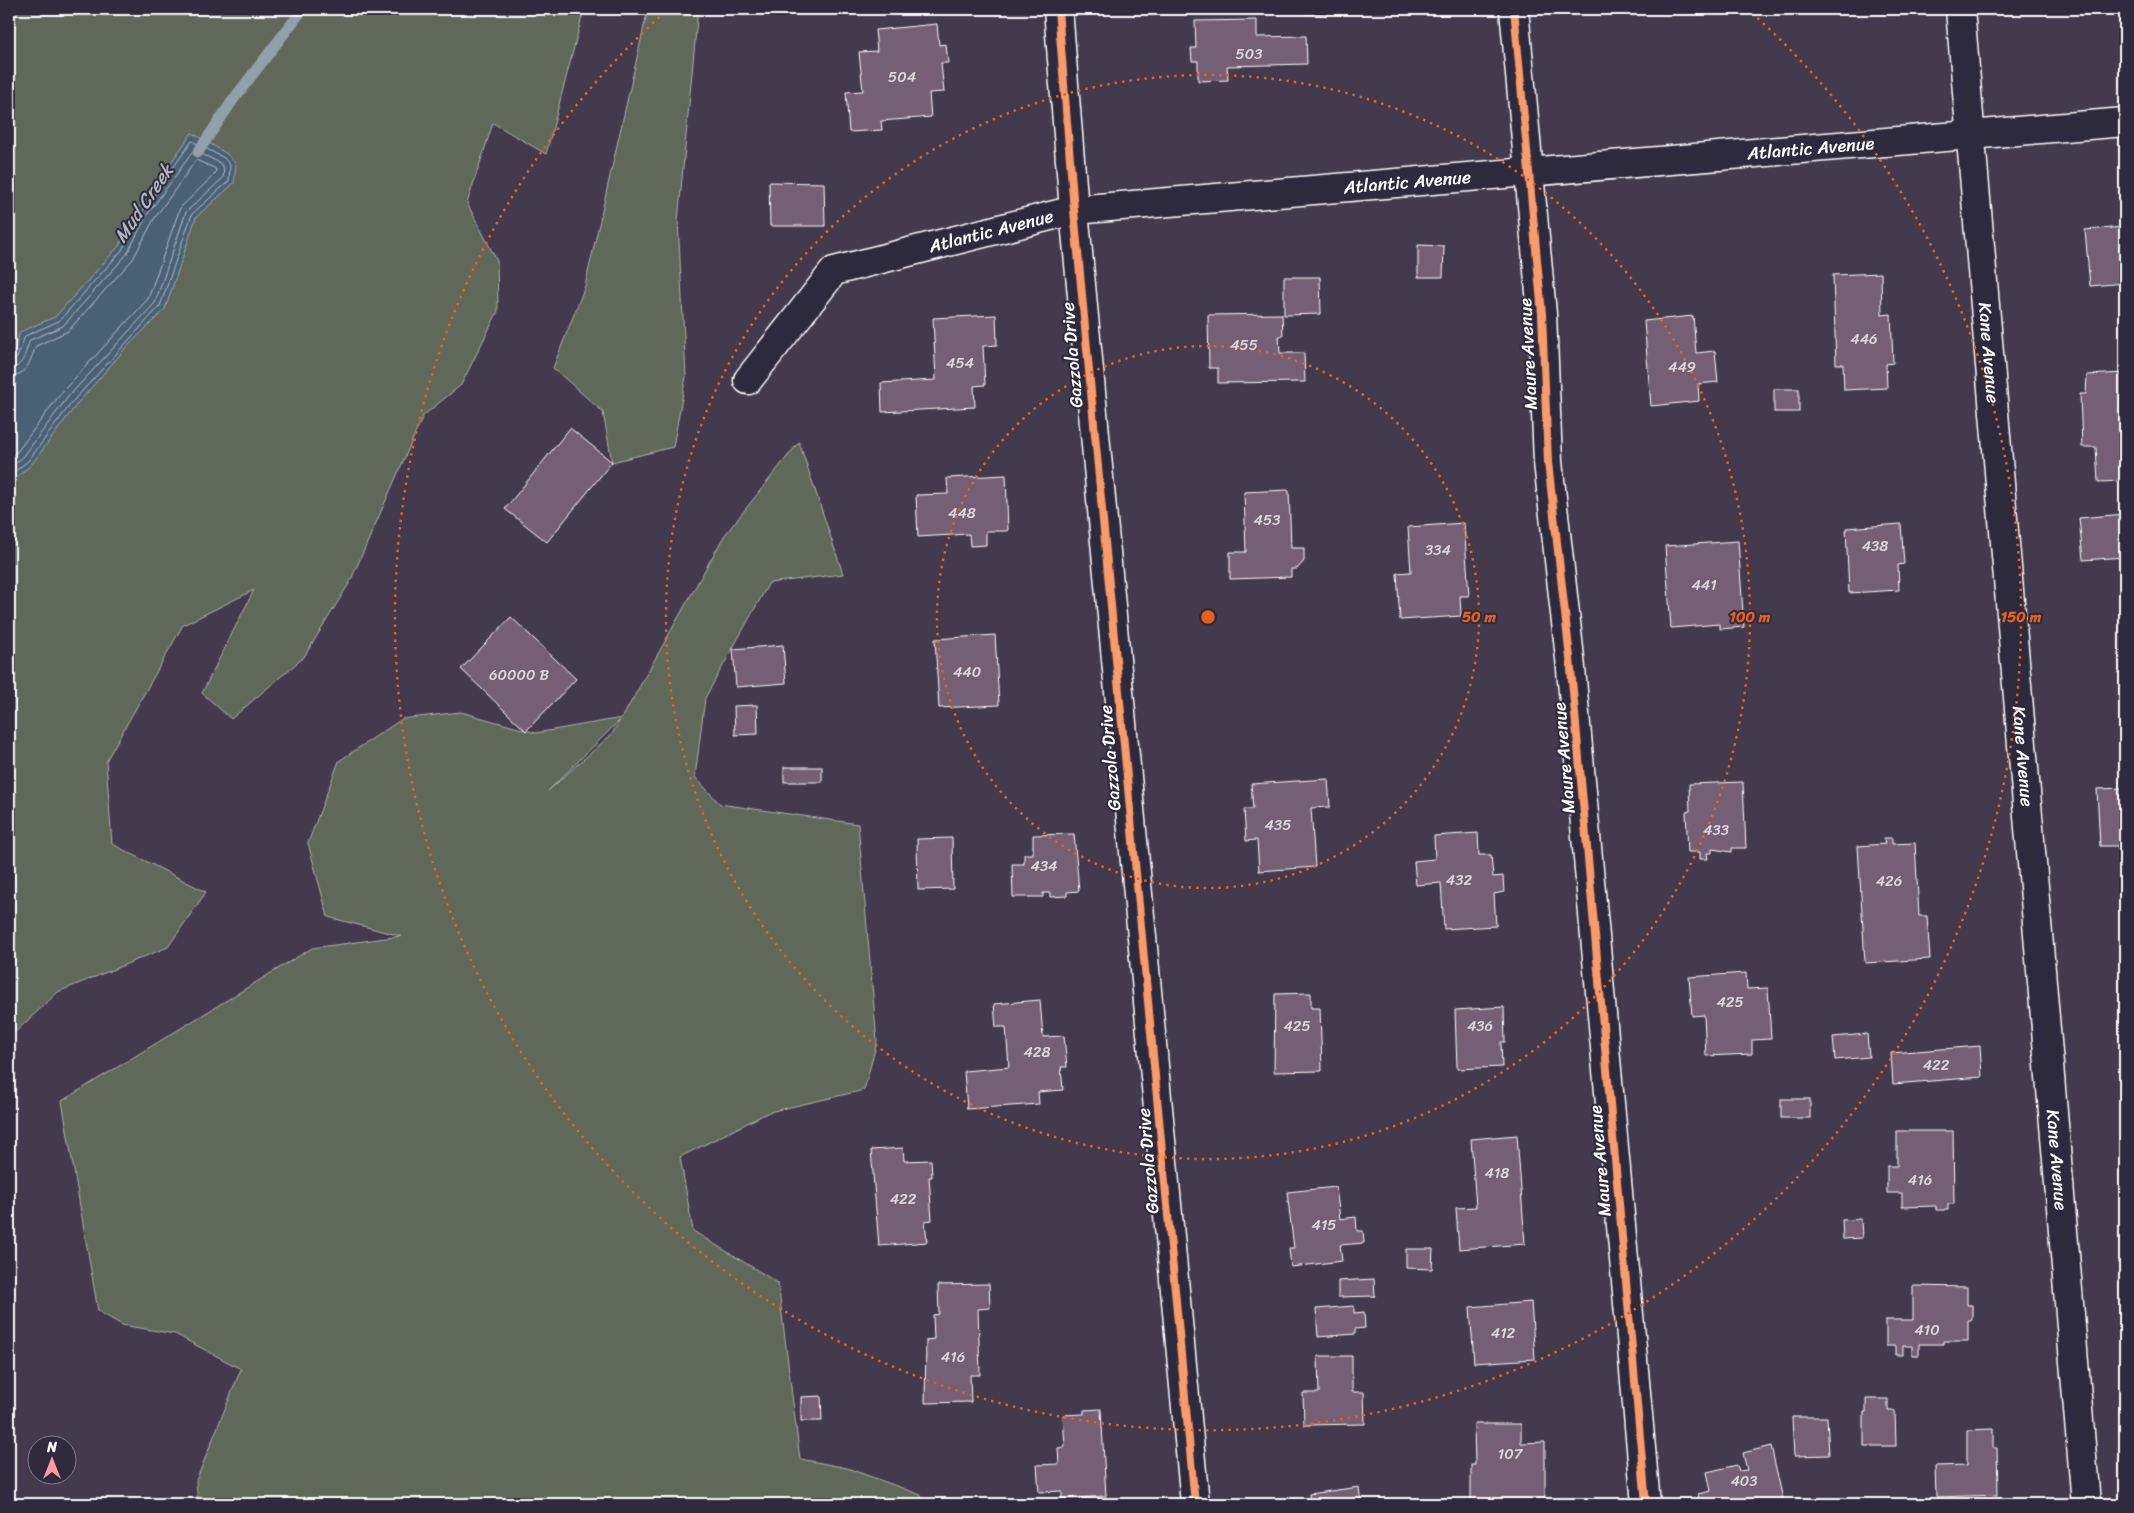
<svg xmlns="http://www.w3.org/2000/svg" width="2134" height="1513" viewBox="0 0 2134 1513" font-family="Sriracha,sans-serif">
<rect width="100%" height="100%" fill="#443a4e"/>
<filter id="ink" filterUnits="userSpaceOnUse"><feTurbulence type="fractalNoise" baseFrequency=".02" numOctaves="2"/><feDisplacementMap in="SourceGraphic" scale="10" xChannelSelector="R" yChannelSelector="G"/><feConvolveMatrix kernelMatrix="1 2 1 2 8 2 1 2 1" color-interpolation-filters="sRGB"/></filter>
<g filter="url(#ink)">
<g fill="#61675a" stroke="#b0b3ac" fill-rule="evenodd">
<path d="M9,9h575l-38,145 -53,-31 -26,80 30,58 1,50 -37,74 -38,31 -73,166 -46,75 -73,62 -29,-26 52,-103 -71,35 -77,136 6,83 94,48 -38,55 -110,45 -49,46v-557h2l20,-16 46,-61 46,-53 42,-42 31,-92 38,-34 -7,-29 -35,-21 -54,76 -19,37 -64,71 -35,15 -7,24 -4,4z"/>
<path d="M648,9h50l-20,212 8,155 -13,71 -61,15 -9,-50 -50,-44 32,-82z"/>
<path d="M799,442l44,132 -74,9 -64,115 -10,79 25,27 138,20 19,218 -13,48 -95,22 -89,45 13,74 85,52 22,176 47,9 74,27 1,9h-724l-2,-23 45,-112 -66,-35 -53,-9 -24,-14 -36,-210 250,-153 89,-12 -73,-19 -20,-74 31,-82 63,-42 59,-7 75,21 86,-15 102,-182zM620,720l-8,14 -64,57z"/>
</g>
<path fill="#4a6075" stroke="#92a0ac" d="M192,133l35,21 9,10 -2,19 -38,34 -31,92 -42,42 -46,53 -46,61 -20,16h-2v-121l4,-4 7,-24 35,-15 64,-71 19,-37z"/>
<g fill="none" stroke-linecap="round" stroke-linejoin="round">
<g stroke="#b7bfc8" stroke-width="1">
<path d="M9,363l8,-5 8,-22 34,-15 63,-71 20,-38 50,-71 32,17 6,7 -1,16 -37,33 -32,92 -87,95 -45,60 -19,15"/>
<path d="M9,369c15,-1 16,-17 21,-29l33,-14 64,-72 20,-39 47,-65 26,13 4,5 -1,10 -37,34 -31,91 -87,94 -45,60 -14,12"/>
<path d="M9,376c19,0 21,-16 27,-30l32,-15 65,-72 21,-40 42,-59 20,9 -1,5 -35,34 -32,91 -86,93 -45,60 -8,7"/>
</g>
<path stroke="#92a0ac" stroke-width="11" d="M198,152l35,-52 70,-91"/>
</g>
<g fill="#755f75" stroke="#fff">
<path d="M1304,9h60v3l-59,2z"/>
<path d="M1257,20v17l49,-1 1,28 -80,2 1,14 -30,1v-20h-6l-1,-13h5l-1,-27z"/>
<path d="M937,24l2,21 7,-1 2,19h-7l3,29 -15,1 2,24 -50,4 1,9 -33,2 -3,-40 17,-1 -4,-39 18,-1 -2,-21z"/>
<path d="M769,182l55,1 1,43h-55z"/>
<path d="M2125,227v56l-35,3 -5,-56z"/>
<path d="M1418,245l26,1 -1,31h-25z"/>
<path d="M1881,273l1,42 9,-1 2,49 -7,1 1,24 -43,2 -1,-26h-7l-3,-89z"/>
<path d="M1284,277h36l1,37 -37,1z"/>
<path d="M1282,314l1,22h-4l1,17h24l1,29 -87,1v-15h-9l-1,-53z"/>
<path d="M996,315l1,30 -14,1 2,39 -11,1 1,21 -93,5 -1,-29 55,-3 -3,-62z"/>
<path d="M1693,316l3,37 19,-2 3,31 -20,2 1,17 -48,5 -7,-85z"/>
<path d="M2125,373v69h-3l1,39 -25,1 -2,-35h-14l-2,-53h6l1,-19z"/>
<rect x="1774" y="389" width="25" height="23"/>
<path d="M570,428l42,34 -65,80 -42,-33z"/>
<path d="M1006,475l2,56h-22v14l-16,1 -1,-12 -51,3 -2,-42 32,-1 -1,-16z"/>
<path d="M1289,490l2,58h13v13l-7,8h-6v8l-61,2v-27h16l-2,-60z"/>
<path d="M2125,514v43l-42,3 -4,-42z"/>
<path d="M1464,523l5,73h-9l1,20 -61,4 -3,-47 14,-1 -3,-45z"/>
<path d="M1901,524l3,40 -6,1 1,25 -50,3 -3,-65z"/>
<path d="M1738,541l6,86 -24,2v-5l-49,4 -6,-82z"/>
<path d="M511,617l65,62 -50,52 -65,-62z"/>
<path d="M995,635l4,70 -60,3 -4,-69z"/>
<path d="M783,645l3,38 -50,4 -3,-38z"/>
<path d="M757,705l1,29 -23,1 -1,-29z"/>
<rect x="784" y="767" width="38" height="15"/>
<path d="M1328,779l2,28 -19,1 4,59 -56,4 -2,-31 -11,1 -2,-32h9l-2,-25z"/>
<path d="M1743,782l3,66h-14v4l-20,-3v4h-5l1,6h-8v-7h-12l-2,-40 4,-1 -1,-27z"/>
<path d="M2125,788v69l-7,1v-12h-18l-3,-57z"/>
<path d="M1478,833l1,22h12l2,22 10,-1 1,16 -10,2 2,32 -52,3 -3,-46 -25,2 -2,-24 21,-2 -1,-23z"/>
<path d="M1074,834l5,57 -12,1v4l-17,1v-4h-7v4h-30l-1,-33h12v-10h9v-19z"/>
<path d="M952,838l1,51 -35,1 -1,-51z"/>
<path d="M1884,838h8v6l23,-1 4,73h8l3,43 -65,4 -7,-117 27,-2z"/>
<path d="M1746,973l1,16 21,-1 3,51 -19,1v14l-46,2 -2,-41 -12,1 -3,-39z"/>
<path d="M1311,993v15h9l2,63 -48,1 1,-78z"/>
<path d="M1040,1000l3,37 21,-1 3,31h-6l2,23 -25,2 1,12 -72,5 -3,-38 45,-4 -3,-40h-10l-2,-23z"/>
<path d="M1504,1007l1,35h-4l1,25 -45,2 -2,-59z"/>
<path d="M1867,1034l2,23 -34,3 -2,-23z"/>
<path d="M1980,1046l2,31 -89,7 -2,-31z"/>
<rect x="1781" y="1099" width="29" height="19"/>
<path d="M1897,1131h56l1,73h-6v6h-12v-4l-34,1v-14h-15v-27h10z"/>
<path d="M1517,1135l8,109 -66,5 -3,-41 20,-1 -5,-68z"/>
<path d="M903,1148l1,13 27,-1 1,17h-3l3,43 -7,1 2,21 -48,4 -8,-96z"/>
<path d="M1336,1187l4,32 16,-2 1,14h6l1,12 -24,2 2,16 -51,6 -2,-19h5l-7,-56z"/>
<path d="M1861,1219l1,19 -19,1 -1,-19z"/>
<path d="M1406,1249h27l-1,20 -26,-1z"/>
<path d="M1374,1279l1,17 -37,1v-16z"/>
<path d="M989,1284l1,24 -12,1 2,66h-10l1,27 -46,1 1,-63 8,-1 -1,-24 6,-1 -1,-29z"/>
<path d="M1913,1286l54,1v18h5v15h-4v21h-24v3h-25v11h-7v-9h-9v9h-7v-9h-10v-26h27z"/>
<path d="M1531,1302l4,57 -61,4 -4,-56z"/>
<path d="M1354,1306v7l10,-1 1,16 -10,1v5l-37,3 -2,-28z"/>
<path d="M1318,1356h34v36h12l1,32 -61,1 -1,-32h16z"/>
<path d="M821,1396l1,25h-21v-24z"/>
<path d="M1866,1399h22v12h7l1,35h-32v-34h2z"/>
<path d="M1101,1409l5,87 -44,3v-8l-23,1 -2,-27 22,-1 -1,-16 7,-1 -2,-32 21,-1v-4z"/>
<path d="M1792,1417h35l2,38 -35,1z"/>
<path d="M1474,1424h47v19l24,-1v62h-74v-39h4z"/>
<path d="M1993,1429v19h4l1,47 -62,2 -1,-31 32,-1v-35z"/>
<path d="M1771,1446l13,58h-84l-2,-10 13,-3 -4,-19 30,-7 2,6 8,-1 -4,-17z"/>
<path d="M1359,1487l2,17h-51l-1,-10z"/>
</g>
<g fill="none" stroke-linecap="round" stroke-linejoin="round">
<g stroke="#fff" stroke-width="31">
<g id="minor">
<path d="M1058,9l16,201 121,1294"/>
<path d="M1514,9l28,305 6,148 22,196 76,846"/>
<path id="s1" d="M1960,9l126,1495"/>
<path id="s2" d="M748,380l86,-109 240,-61 1051,-88"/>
</g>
</g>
<use href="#minor" stroke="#2f2a3d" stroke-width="28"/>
<g stroke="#2f2a3d" stroke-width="11">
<g id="cycleway">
<path d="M1058,9l16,201 121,1294"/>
<path d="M1514,9l28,305 6,148 22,196 76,846"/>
</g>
</g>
<use href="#cycleway" stroke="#fa9b69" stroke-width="8"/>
</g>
</g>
<g fill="none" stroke="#e96118" stroke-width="2.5" stroke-dasharray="2.5 5">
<circle cx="1208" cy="617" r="271"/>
<circle cx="1208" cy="617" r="542"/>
<path d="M1752 13A813 813 0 1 1 664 13"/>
</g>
<g text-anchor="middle" stroke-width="4" stroke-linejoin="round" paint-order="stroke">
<g font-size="15" fill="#dcd7dc">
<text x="1249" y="59">503</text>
<text x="902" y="82">504</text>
<text x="1864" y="344">446</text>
<text x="1244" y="350">455</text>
<text x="960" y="368">454</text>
<text x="1682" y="372">449</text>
<text x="962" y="518">448</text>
<text x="1267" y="525">453</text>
<text x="1875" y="551">438</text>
<text x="1438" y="555">334</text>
<text x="1704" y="590">441</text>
<text x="967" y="677">440</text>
<text x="519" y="680">60000 B</text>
<text x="1278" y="830">435</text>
<text x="1716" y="835">433</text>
<text x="1044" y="871">434</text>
<text x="1459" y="885">432</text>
<text x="1889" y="886">426</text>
<text x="1730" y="1007">425</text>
<text x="1297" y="1031">425</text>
<text x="1480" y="1031">436</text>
<text x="1037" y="1057">428</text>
<text x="1936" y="1070">422</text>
<text x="1497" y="1178">418</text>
<text x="1920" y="1185">416</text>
<text x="903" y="1204">422</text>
<text x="1324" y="1230">415</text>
<text x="1927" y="1335">410</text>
<text x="1503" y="1338">412</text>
<text x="953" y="1362">416</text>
<text x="1510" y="1459">107</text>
<text x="1744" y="1486">403</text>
</g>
<g font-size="18" fill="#fff" stroke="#2f2a3d">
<text dy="6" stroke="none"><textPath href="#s2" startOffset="1126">Atlantic Avenue</textPath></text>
<text dy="6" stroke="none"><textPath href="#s2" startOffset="721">Atlantic Avenue</textPath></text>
<text dy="6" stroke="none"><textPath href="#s2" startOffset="301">Atlantic Avenue</textPath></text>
<text dy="6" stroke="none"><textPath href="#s1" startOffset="345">Kane Avenue</textPath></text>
<text transform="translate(1528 354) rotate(-93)" y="6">Maure Avenue</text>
<text transform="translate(1072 355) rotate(-95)" y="6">Gazzola Drive</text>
<text dy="6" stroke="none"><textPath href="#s1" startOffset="750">Kane Avenue</textPath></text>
<text transform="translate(1110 758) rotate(-95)" y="6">Gazzola Drive</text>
<text transform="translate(1564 758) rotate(-95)" y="6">Maure Avenue</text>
<text dy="6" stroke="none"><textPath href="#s1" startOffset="1155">Kane Avenue</textPath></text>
<text transform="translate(1148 1161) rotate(-95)" y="6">Gazzola Drive</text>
<text transform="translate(1600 1161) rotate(-95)" y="6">Maure Avenue</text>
</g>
<g font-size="19" font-style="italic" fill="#aeb7c1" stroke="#2f2a3d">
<text transform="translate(143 203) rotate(-56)" y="7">Mud Creek</text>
</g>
</g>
<circle cx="1208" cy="617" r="8" fill="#e96118" stroke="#2f2a3d" stroke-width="2.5"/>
<g font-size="15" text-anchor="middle" font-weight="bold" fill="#e96118" stroke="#2f2a3d" stroke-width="4" stroke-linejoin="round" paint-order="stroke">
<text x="1479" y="622">50 m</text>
<text x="1750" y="622">100 m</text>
<text x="2021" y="622">150 m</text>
</g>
<rect width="2134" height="1513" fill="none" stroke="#2f2a3d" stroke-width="30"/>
<rect x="15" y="15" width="2104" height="1483" fill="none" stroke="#fff" stroke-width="2" filter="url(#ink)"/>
<g transform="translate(52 1460)"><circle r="24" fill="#2f2a3d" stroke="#827f8b"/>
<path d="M0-4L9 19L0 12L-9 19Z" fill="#ff9aa2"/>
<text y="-8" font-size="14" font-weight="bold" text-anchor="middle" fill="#ffffff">N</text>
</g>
</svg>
